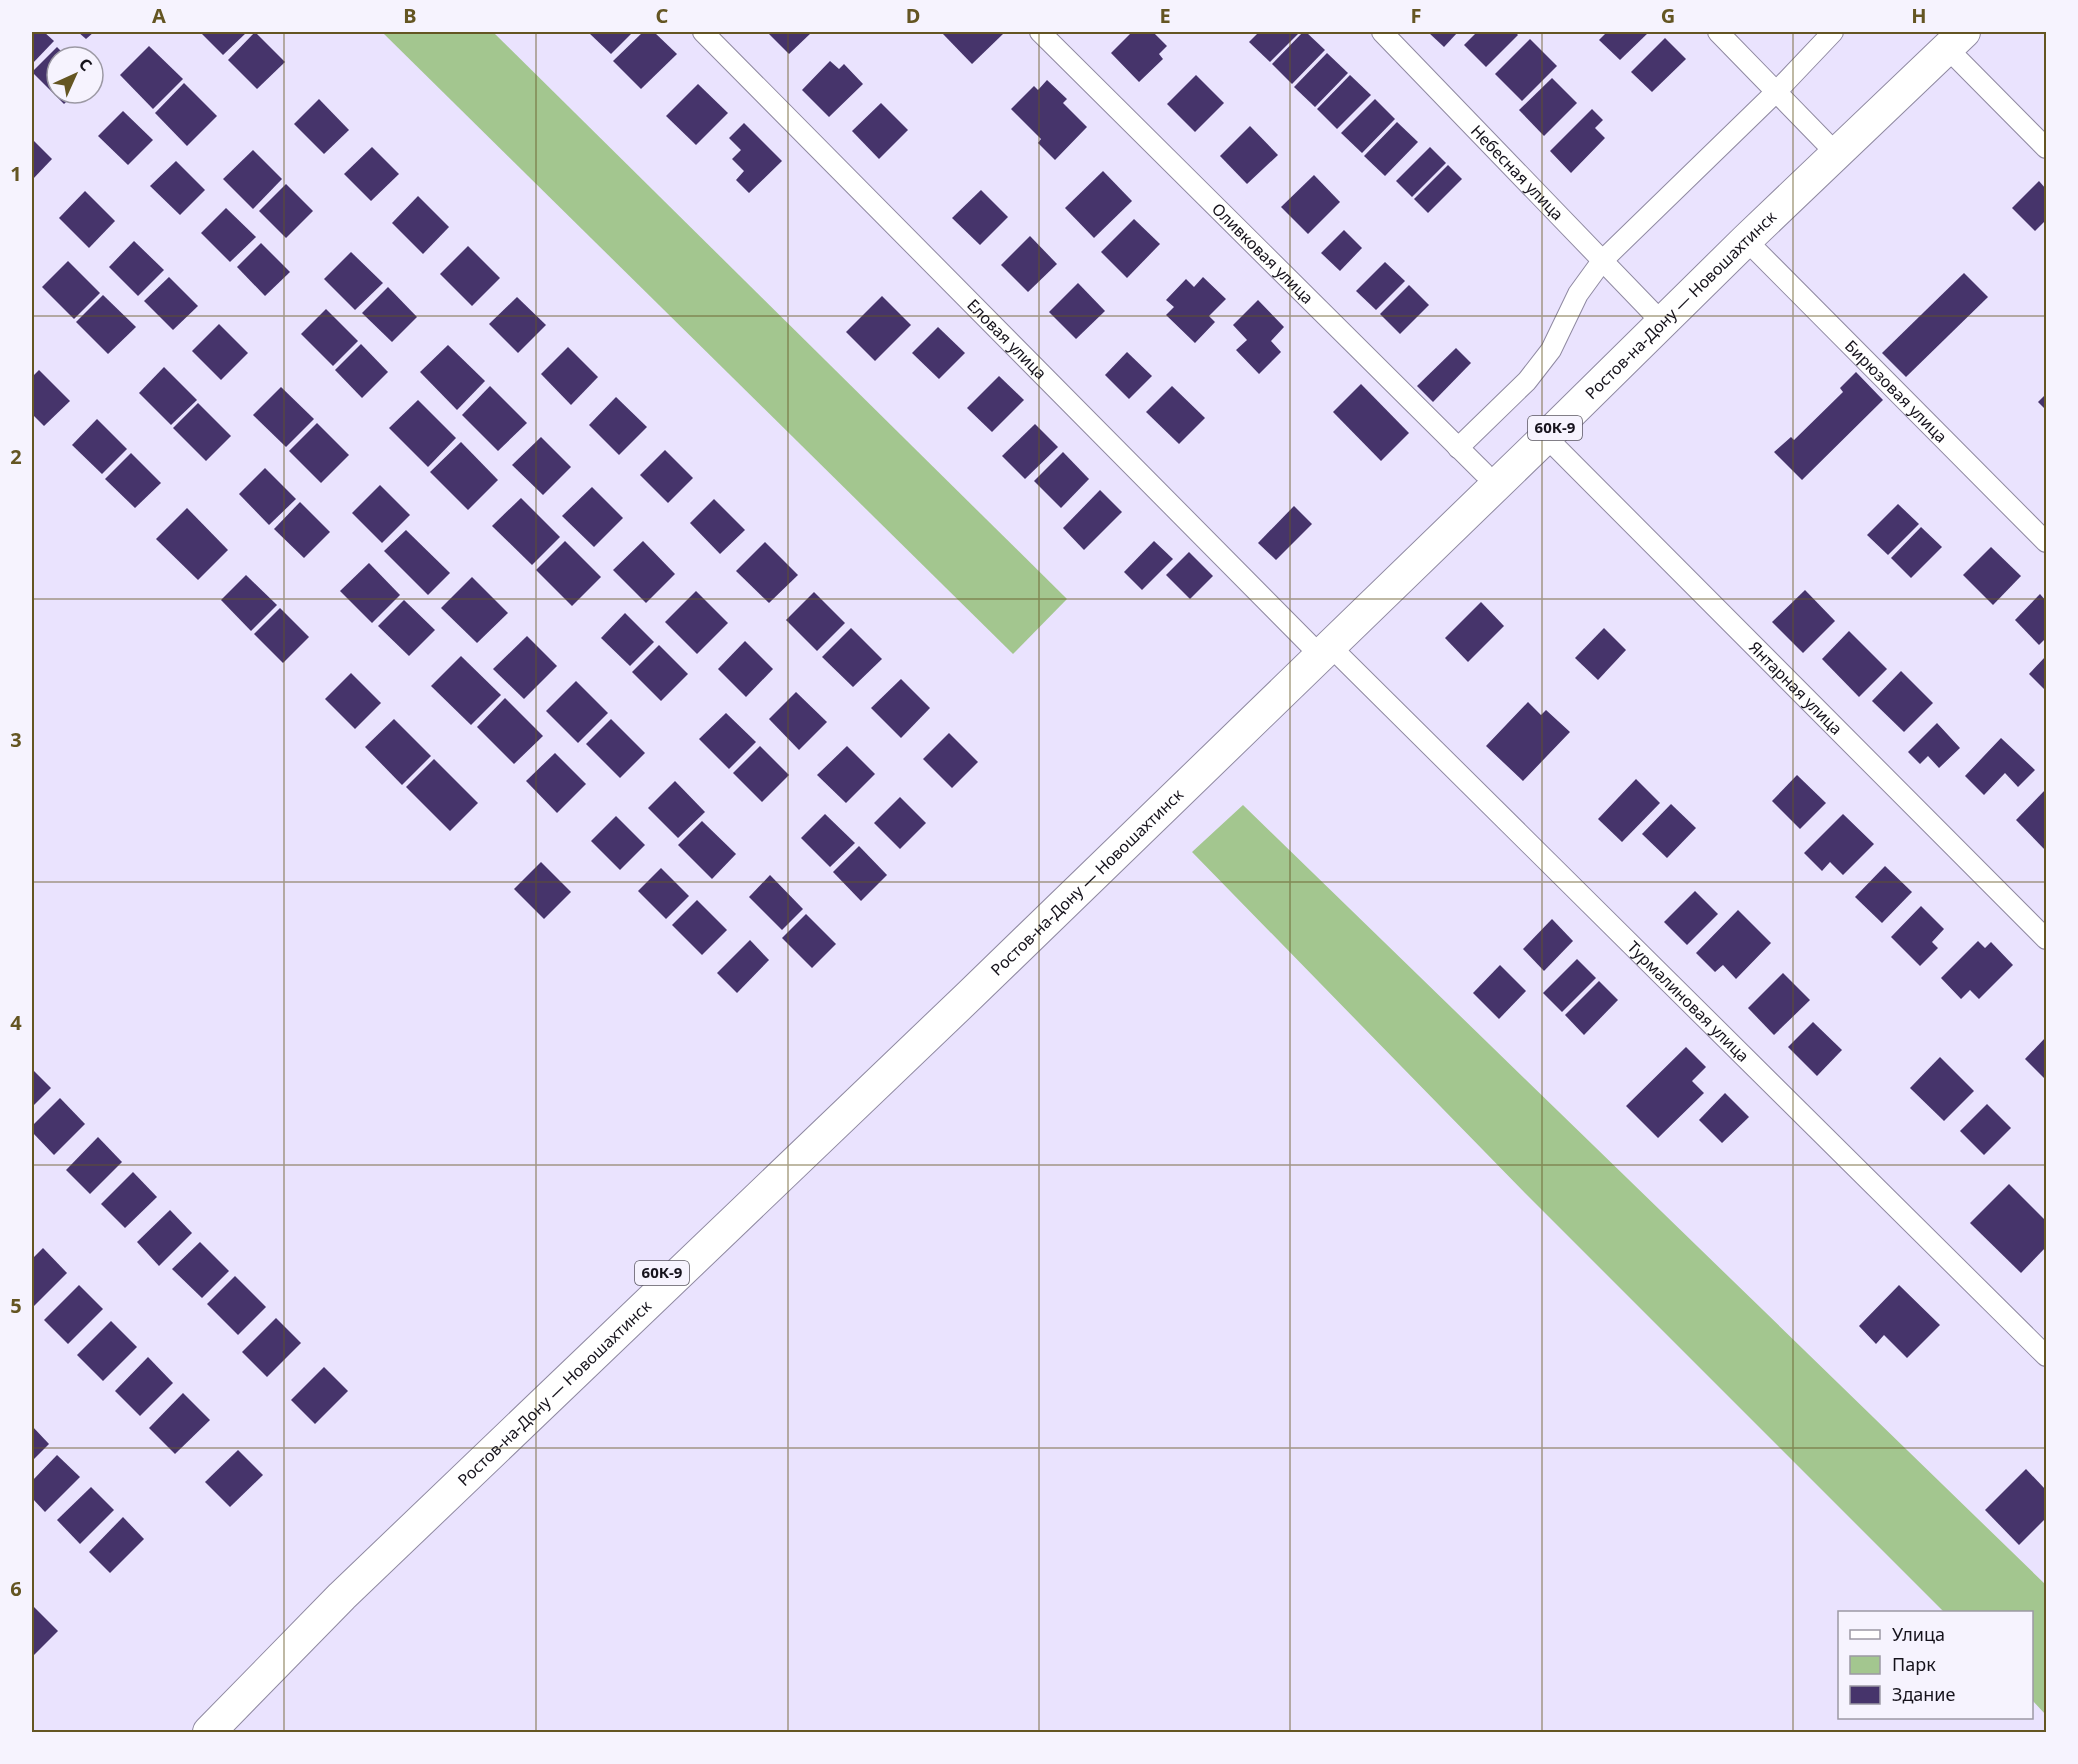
<svg xmlns="http://www.w3.org/2000/svg" width="2078" height="1764" viewBox="0 0 2078 1764" font-family="'Noto Sans',sans-serif">
<rect width="100%" height="100%" fill="#eae3fe"/>
<g fill="#a3c68f">
<path d="M382,32h111l574,567 -54,55z"/>
<path d="M1243,805l803,780v130l-14,-15v-88h-88l-419,-419 -333,-341z"/>
</g>
<g fill="#46346b">
<path d="M32,32h12l10,9 -22,23z"/>
<path d="M78,32h16l-8,7z"/>
<path d="M200,32h47l-24,23z"/>
<path d="M255,32l30,30 -28,27 -29,-29z"/>
<path d="M588,32h45l-22,22z"/>
<path d="M643,32h11l23,22 -36,35 -28,-28z"/>
<path d="M767,32h45l-23,22z"/>
<path d="M946,32h55l2,2 -31,30 -29,-30z"/>
<path d="M1132,32h21l14,14 -8,8 4,5 -24,23 -28,-29z"/>
<path d="M1259,32h41l-30,30 -21,-20z"/>
<path d="M1303,32h3l19,18 -33,34 -20,-20z"/>
<path d="M1428,32h30l-14,15z"/>
<path d="M1477,32h38l3,3 -32,32 -22,-22z"/>
<path d="M1607,32h42l-29,28 -21,-20z"/>
<path d="M1665,38l21,21 -34,33 -21,-20z"/>
<path d="M1530,39l27,27 -35,35 -27,-27z"/>
<path d="M149,46l34,33 -30,30 -33,-34z"/>
<path d="M57,47l10,10h-10v36h18l-11,11 -32,-32z"/>
<path d="M1327,53l21,20 -33,34 -21,-20z"/>
<path d="M830,61l9,8 5,-5 19,20 -34,33 -27,-27z"/>
<path d="M1196,75l28,28 -29,29 -28,-28z"/>
<path d="M1350,75l21,20 -34,34 -20,-20z"/>
<path d="M1552,78l25,25 -33,33 -25,-26z"/>
<path d="M1047,80l20,19 -4,4 24,24 -32,33 -17,-17 3,-4 -30,-30 23,-23 4,4z"/>
<path d="M184,83l33,33 -30,30 -32,-33z"/>
<path d="M698,84l30,29 -32,32 -30,-29z"/>
<path d="M319,99l30,31 -25,24 -30,-30z"/>
<path d="M1375,99l20,20 -33,34 -21,-20z"/>
<path d="M881,103l27,27 -29,29 -27,-28z"/>
<path d="M1592,109l11,11 -8,8 10,10 -34,35 -21,-22z"/>
<path d="M123,111l30,29 -25,25 -30,-29z"/>
<path d="M1397,122l21,20 -33,34 -21,-20z"/>
<path d="M744,123l38,38 -33,32 -13,-13 8,-9 -12,-12 9,-9 -12,-12z"/>
<path d="M1250,126l28,29 -31,29 -27,-28z"/>
<path d="M32,139l20,20 -20,21z"/>
<path d="M372,147l27,27 -28,27 -27,-27z"/>
<path d="M1430,147l16,16 -34,34 -16,-16z"/>
<path d="M253,150l29,29 -29,30 -30,-30z"/>
<path d="M176,161l29,29 -25,25 -30,-29z"/>
<path d="M1448,165l14,14 -34,34 -14,-14z"/>
<path d="M1103,171l29,30 -38,37 -29,-30z"/>
<path d="M1314,175l26,27 -32,32 -27,-27z"/>
<path d="M2039,181l7,8v31l-11,11 -23,-23z"/>
<path d="M286,184l27,27 -27,27 -27,-27z"/>
<path d="M981,190l27,27 -28,28 -28,-27z"/>
<path d="M85,191l30,30 -26,27 -30,-30z"/>
<path d="M418,196l31,31 -26,27 -31,-31z"/>
<path d="M226,208l30,29 -26,25 -29,-29z"/>
<path d="M1134,219l26,25 -33,34 -26,-26z"/>
<path d="M1344,230l18,18 -22,23 -19,-18z"/>
<path d="M1030,236l27,28 -29,28 -27,-27z"/>
<path d="M134,241l30,29 -26,26 -29,-29z"/>
<path d="M261,243l29,29 -25,24 -28,-29z"/>
<path d="M468,246l32,32 -28,28 -32,-32z"/>
<path d="M351,252l32,31 -28,27 -31,-31z"/>
<path d="M68,261l32,32 -26,26 -32,-32z"/>
<path d="M1385,262l20,19 -29,29 -20,-19z"/>
<path d="M1964,273l24,24 -82,80 -24,-24z"/>
<path d="M169,277l29,29 -25,24 -29,-29z"/>
<path d="M1203,277l23,22 -17,17 6,6 -20,21 -29,-28 8,-8 -8,-7 20,-21 8,8z"/>
<path d="M1078,283l27,28 -29,28 -27,-27z"/>
<path d="M1409,285l20,20 -29,29 -20,-20z"/>
<path d="M388,287l29,30 -25,25 -30,-29z"/>
<path d="M103,295l33,32 -28,27 -32,-32z"/>
<path d="M882,296l29,29 -36,36 -29,-29z"/>
<path d="M517,297l29,28 -28,28 -29,-29z"/>
<path d="M1258,300l26,27 -13,14 10,11 -22,22 -23,-24 11,-10 -14,-15z"/>
<path d="M326,309l32,32 -25,25 -32,-32z"/>
<path d="M219,324l29,29 -27,27 -29,-29z"/>
<path d="M938,327l27,26 -26,26 -27,-26z"/>
<path d="M361,344l27,28 -26,26 -27,-28z"/>
<path d="M448,345l37,36 -28,29 -37,-38z"/>
<path d="M568,347l30,30 -27,28 -30,-31z"/>
<path d="M1456,348l15,15 -38,39 -16,-16z"/>
<path d="M1127,352l25,24 -23,23 -24,-24z"/>
<path d="M164,367l33,33 -26,25 -32,-32z"/>
<path d="M39,370l31,31 -26,25 -12,-12v-37z"/>
<path d="M1856,372l27,28 -81,80 -28,-28 17,-15 3,3 49,-48 -3,-4z"/>
<path d="M999,376l25,24 -32,32 -25,-24z"/>
<path d="M1361,384l48,49 -28,28 -48,-49z"/>
<path d="M490,386l37,37 -29,28 -36,-36z"/>
<path d="M1172,386l33,32 -26,26 -33,-32z"/>
<path d="M281,387l33,32 -28,28 -33,-32z"/>
<path d="M2046,394v16l-8,-8z"/>
<path d="M616,397l31,30 -28,28 -30,-30z"/>
<path d="M418,400l38,38 -28,29 -39,-39z"/>
<path d="M198,403l33,33 -25,25 -33,-33z"/>
<path d="M97,419l30,30 -25,25 -30,-29z"/>
<path d="M317,423l32,32 -28,28 -32,-32z"/>
<path d="M1035,424l23,23 -33,32 -23,-23z"/>
<path d="M541,437l30,30 -28,28 -31,-30z"/>
<path d="M461,442l37,38 -30,30 -38,-38z"/>
<path d="M665,450l28,28 -25,25 -28,-28z"/>
<path d="M1063,452l26,27 -28,29 -27,-27z"/>
<path d="M131,453l30,30 -26,25 -30,-29z"/>
<path d="M265,468l31,31 -27,26 -30,-31z"/>
<path d="M380,485l30,30 -28,28 -30,-30z"/>
<path d="M592,487l31,31 -29,29 -32,-31z"/>
<path d="M1100,490l22,22 -38,38 -21,-22z"/>
<path d="M521,498l39,39 -28,28 -40,-39z"/>
<path d="M714,499l31,31 -25,24 -30,-31z"/>
<path d="M300,502l30,30 -26,26 -30,-29z"/>
<path d="M1898,504l21,20 -31,31 -21,-20z"/>
<path d="M1294,506l18,18 -36,36 -18,-17z"/>
<path d="M187,508l41,42 -30,30 -42,-41z"/>
<path d="M1921,527l21,20 -31,31 -20,-20z"/>
<path d="M406,530l44,43 -22,22 -44,-44z"/>
<path d="M565,541l36,36 -29,29 -36,-36z"/>
<path d="M643,541l32,33 -29,29 -33,-33z"/>
<path d="M1154,541l19,18 -31,31 -18,-18z"/>
<path d="M765,542l33,33 -29,28 -33,-32z"/>
<path d="M1991,547l30,29 -28,29 -30,-30z"/>
<path d="M1189,552l24,24 -23,23 -24,-24z"/>
<path d="M369,563l31,32 -28,28 -32,-32z"/>
<path d="M246,575l31,30 -26,26 -30,-31z"/>
<path d="M472,577l36,36 -31,30 -36,-35z"/>
<path d="M1805,590l30,31 -32,32 -31,-31z"/>
<path d="M696,591l32,32 -31,31 -32,-32z"/>
<path d="M814,592l31,31 -28,28 -31,-31z"/>
<path d="M2040,594l6,7v37l-7,7 -24,-25z"/>
<path d="M404,600l31,30 -26,26 -31,-30z"/>
<path d="M1481,602l23,24 -36,36 -23,-24z"/>
<path d="M280,608l29,29 -26,26 -29,-29z"/>
<path d="M625,613l29,29 -24,24 -29,-28z"/>
<path d="M851,628l31,31 -29,28 -31,-30z"/>
<path d="M1604,628l22,22 -28,30 -23,-22z"/>
<path d="M1849,631l38,38 -28,28 -37,-38z"/>
<path d="M527,636l30,30 -33,33 -31,-30z"/>
<path d="M745,641l28,28 -27,28 -28,-28z"/>
<path d="M659,645l29,29 -27,27 -29,-29z"/>
<path d="M461,656l40,39 -30,30 -40,-39z"/>
<path d="M2046,656v35l-17,-17z"/>
<path d="M1901,671l32,32 -29,29 -32,-31z"/>
<path d="M351,673l30,30 -26,26 -30,-30z"/>
<path d="M901,679l29,29 -29,30 -30,-30z"/>
<path d="M576,681l32,32 -30,30 -32,-32z"/>
<path d="M796,692l31,30 -28,28 -30,-31z"/>
<path d="M505,698l38,38 -29,28 -37,-37z"/>
<path d="M1528,702l13,13 5,-5 24,22 -47,49 -37,-35z"/>
<path d="M726,713l30,29 -27,27 -30,-30z"/>
<path d="M394,719l37,37 -29,29 -37,-38z"/>
<path d="M611,719l34,34 -25,25 -34,-34z"/>
<path d="M1937,723l23,25 -21,20 -11,-12 -8,8 -12,-12z"/>
<path d="M949,733l29,29 -26,26 -29,-29z"/>
<path d="M2001,738l34,32 -17,17 -13,-14 -21,22 -19,-19z"/>
<path d="M760,746l29,29 -27,27 -29,-29z"/>
<path d="M847,746l28,28 -29,29 -29,-28z"/>
<path d="M555,753l31,31 -29,29 -31,-32z"/>
<path d="M434,759l44,44 -28,28 -44,-44z"/>
<path d="M1797,775l29,28 -26,26 -28,-28z"/>
<path d="M1636,779l24,24 -38,39 -24,-23z"/>
<path d="M675,781l30,31 -27,26 -30,-30z"/>
<path d="M2046,789v62l-30,-31z"/>
<path d="M900,797l26,26 -26,26 -26,-26z"/>
<path d="M1671,804l25,24 -29,30 -25,-24z"/>
<path d="M825,814l30,29 -25,24 -29,-29z"/>
<path d="M1843,814l31,30 -31,31 -13,-13 -8,9 -18,-18z"/>
<path d="M616,816l29,29 -25,25 -29,-29z"/>
<path d="M702,821l34,33 -24,25 -34,-34z"/>
<path d="M859,846l28,29 -26,26 -28,-29z"/>
<path d="M541,862l30,30 -27,27 -30,-30z"/>
<path d="M1885,866l27,26 -30,31 -27,-26z"/>
<path d="M661,868l28,28 -23,23 -28,-28z"/>
<path d="M770,875l33,34 -21,21 -33,-33z"/>
<path d="M1695,891l23,23 -31,31 -23,-23z"/>
<path d="M697,900l30,30 -25,25 -30,-30z"/>
<path d="M1921,906l23,23 -12,13 6,6 -18,18 -29,-29z"/>
<path d="M1738,910l33,33 -35,36 -13,-14 -8,7 -19,-19z"/>
<path d="M806,914l30,30 -24,24 -30,-30z"/>
<path d="M1552,919l21,22 -29,30 -21,-22z"/>
<path d="M750,940l19,20 -32,33 -20,-20z"/>
<path d="M1978,941l7,7 6,-6 22,23 -34,34 -9,-9 -9,9 -20,-21z"/>
<path d="M1577,959l19,19 -34,34 -19,-19z"/>
<path d="M1500,965l26,26 -27,28 -26,-26z"/>
<path d="M1783,973l27,27 -36,35 -26,-27z"/>
<path d="M1599,981l19,19 -34,35 -19,-20z"/>
<path d="M1813,1022l29,28 -25,26 -29,-29z"/>
<path d="M2046,1037v43l-21,-21z"/>
<path d="M1686,1047l20,20 -14,14 12,12 -46,45 -32,-32z"/>
<path d="M1940,1057l34,34 -30,30 -34,-33z"/>
<path d="M32,1069l19,19 -19,19z"/>
<path d="M1725,1093l24,24 -27,26 -23,-23z"/>
<path d="M60,1098l25,26 -31,31 -22,-23v-6z"/>
<path d="M1987,1104l24,24 -27,27 -24,-24z"/>
<path d="M98,1137l24,25 -32,32 -24,-24z"/>
<path d="M133,1172l24,25 -32,31 -24,-24z"/>
<path d="M2009,1184l37,37v26l-25,26 -51,-50z"/>
<path d="M170,1210l22,23 -33,33 -22,-24z"/>
<path d="M200,1242l29,29 -27,27 -30,-29z"/>
<path d="M43,1248l24,25 -35,35v-49z"/>
<path d="M235,1276l31,31 -28,28 -31,-31z"/>
<path d="M79,1285l24,24 -35,35 -24,-24z"/>
<path d="M1899,1285l41,40 -33,33 -23,-23 -8,9 -17,-18z"/>
<path d="M276,1318l25,25 -34,34 -25,-25z"/>
<path d="M111,1321l26,26 -34,34 -26,-26z"/>
<path d="M148,1357l25,26 -33,33 -25,-25z"/>
<path d="M324,1367l24,24 -33,33 -24,-24z"/>
<path d="M183,1393l27,27 -35,34 -26,-26z"/>
<path d="M32,1426l17,18 -17,17z"/>
<path d="M238,1450l25,25 -33,32 -25,-25z"/>
<path d="M57,1455l23,22 -35,35 -13,-14v-17z"/>
<path d="M2026,1469l20,21v28l-27,27 -34,-35z"/>
<path d="M91,1487l23,23 -34,34 -23,-24z"/>
<path d="M123,1517l21,22 -34,34 -21,-21z"/>
<path d="M34,1607l24,24 -26,26v-47z"/>
</g>
<g fill="none" stroke-linecap="round" stroke-linejoin="round">
<g stroke="#8f89a1" stroke-width="22">
<g id="street">
<path id="s1" d="M703,32l608,614"/>
<path id="s2" d="M1040,32l444,441"/>
<path id="s3" d="M1382,32l270,280"/>
<path d="M1718,32l109,112"/>
<path d="M1947,48l99,100"/>
<path id="s4" d="M1746,240l300,302"/>
<path id="s5" d="M1546,437l500,502"/>
<path d="M1458,448l69,-67 24,-31 27,-56 24,-33 175,-170 56,-59"/>
<path id="s6" d="M1329,645l717,711"/>
</g>
</g>
<g stroke="#8f89a1" stroke-width="34">
<g id="primary">
<path id="s7" d="M209,1732l133,-136 627,-600 577,-559 200,-197 218,-208"/>
</g>
</g>
<use href="#street" stroke="#fff" stroke-width="20"/>
<use href="#primary" stroke="#fff" stroke-width="32"/>
</g>
<path fill="none" stroke="#645522" stroke-width="1.5" stroke-opacity="0.55" d="M284,32v1700M536,32v1700M788,32v1700M1039,32v1700M1290,32v1700M1542,32v1700M1793,32v1700M32,316h2014M32,599h2014M32,882h2014M32,1165h2014M32,1448h2014"/>
<g text-anchor="middle" stroke-width="6" stroke-linejoin="round" paint-order="stroke">
<g fill="#f6f3fe" stroke="#595660" stroke-width="1.5">
<rect x="1528" y="416" width="54" height="24" rx="4.5"/>
<rect x="635" y="1261" width="54" height="24" rx="4.5"/>
</g>
<g font-size="15" font-weight="bold" fill="#16131c">
<text x="1555" y="433">60К-9</text>
<text x="662" y="1278">60К-9</text>
</g>
<g font-size="16" fill="#16131c" stroke="#f6f3fe">
<text dy="6" stroke="none"><textPath href="#s3" startOffset="195">Небесная улица</textPath></text>
<text dy="6" stroke="none"><textPath href="#s2" startOffset="314">Оливковая улица</textPath></text>
<text dy="6" stroke="none"><textPath href="#s7" startOffset="2050">Ростов-на-Дону — Новошахтинск</textPath></text>
<text dy="6" stroke="none"><textPath href="#s1" startOffset="432">Еловая улица</textPath></text>
<text dy="6" stroke="none"><textPath href="#s4" startOffset="213">Бирюзовая улица</textPath></text>
<text dy="6" stroke="none"><textPath href="#s5" startOffset="354">Янтарная улица</textPath></text>
<text dy="6" stroke="none"><textPath href="#s7" startOffset="1222">Ростов-на-Дону — Новошахтинск</textPath></text>
<text dy="6" stroke="none"><textPath href="#s6" startOffset="506">Турмалиновая улица</textPath></text>
<text dy="6" stroke="none"><textPath href="#s7" startOffset="484">Ростов-на-Дону — Новошахтинск</textPath></text>
</g>
</g>
<rect width="2078" height="1764" fill="none" stroke="#f6f3fe" stroke-width="66"/>
<rect x="1838" y="1611" width="195" height="108" fill="#f6f3fe" stroke="#9c99a4" stroke-width="1.5"/>
<rect x="1850" y="1630" width="30" height="9" fill="#ffffff" stroke="#9c99a4" stroke-width="1.5"/>
<text x="1892" y="1641" font-size="18" fill="#16131c">Улица</text>
<rect x="1850" y="1656" width="30" height="18" fill="#a3c68f" stroke="#9c99a4" stroke-width="1.5"/>
<text x="1892" y="1671" font-size="18" fill="#16131c">Парк</text>
<rect x="1850" y="1686" width="30" height="18" fill="#46346b" stroke="#9c99a4" stroke-width="1.5"/>
<text x="1892" y="1701" font-size="18" fill="#16131c">Здание</text>
<g transform="translate(75 75) rotate(45)"><circle r="28" fill="#f6f3fe" stroke="#9c99a4" stroke-width="1.5"/>
<path d="M0-4.5L10 22L0 15L-10 22Z" fill="#645522"/>
<text y="-9" font-size="16" font-weight="bold" text-anchor="middle" fill="#16131c">С</text>
</g>
<rect x="33" y="33" width="2012" height="1698" fill="none" stroke="#645522" stroke-width="2"/>
<g font-size="20" text-anchor="middle" font-weight="bold" fill="#645522">
<text x="159" y="23">A</text>
<text x="410" y="23">B</text>
<text x="662" y="23">C</text>
<text x="913" y="23">D</text>
<text x="1165" y="23">E</text>
<text x="1416" y="23">F</text>
<text x="1668" y="23">G</text>
<text x="1919" y="23">H</text>
<text x="16" y="181">1</text>
<text x="16" y="464">2</text>
<text x="16" y="747">3</text>
<text x="16" y="1030">4</text>
<text x="16" y="1313">5</text>
<text x="16" y="1596">6</text>
</g>
</svg>
